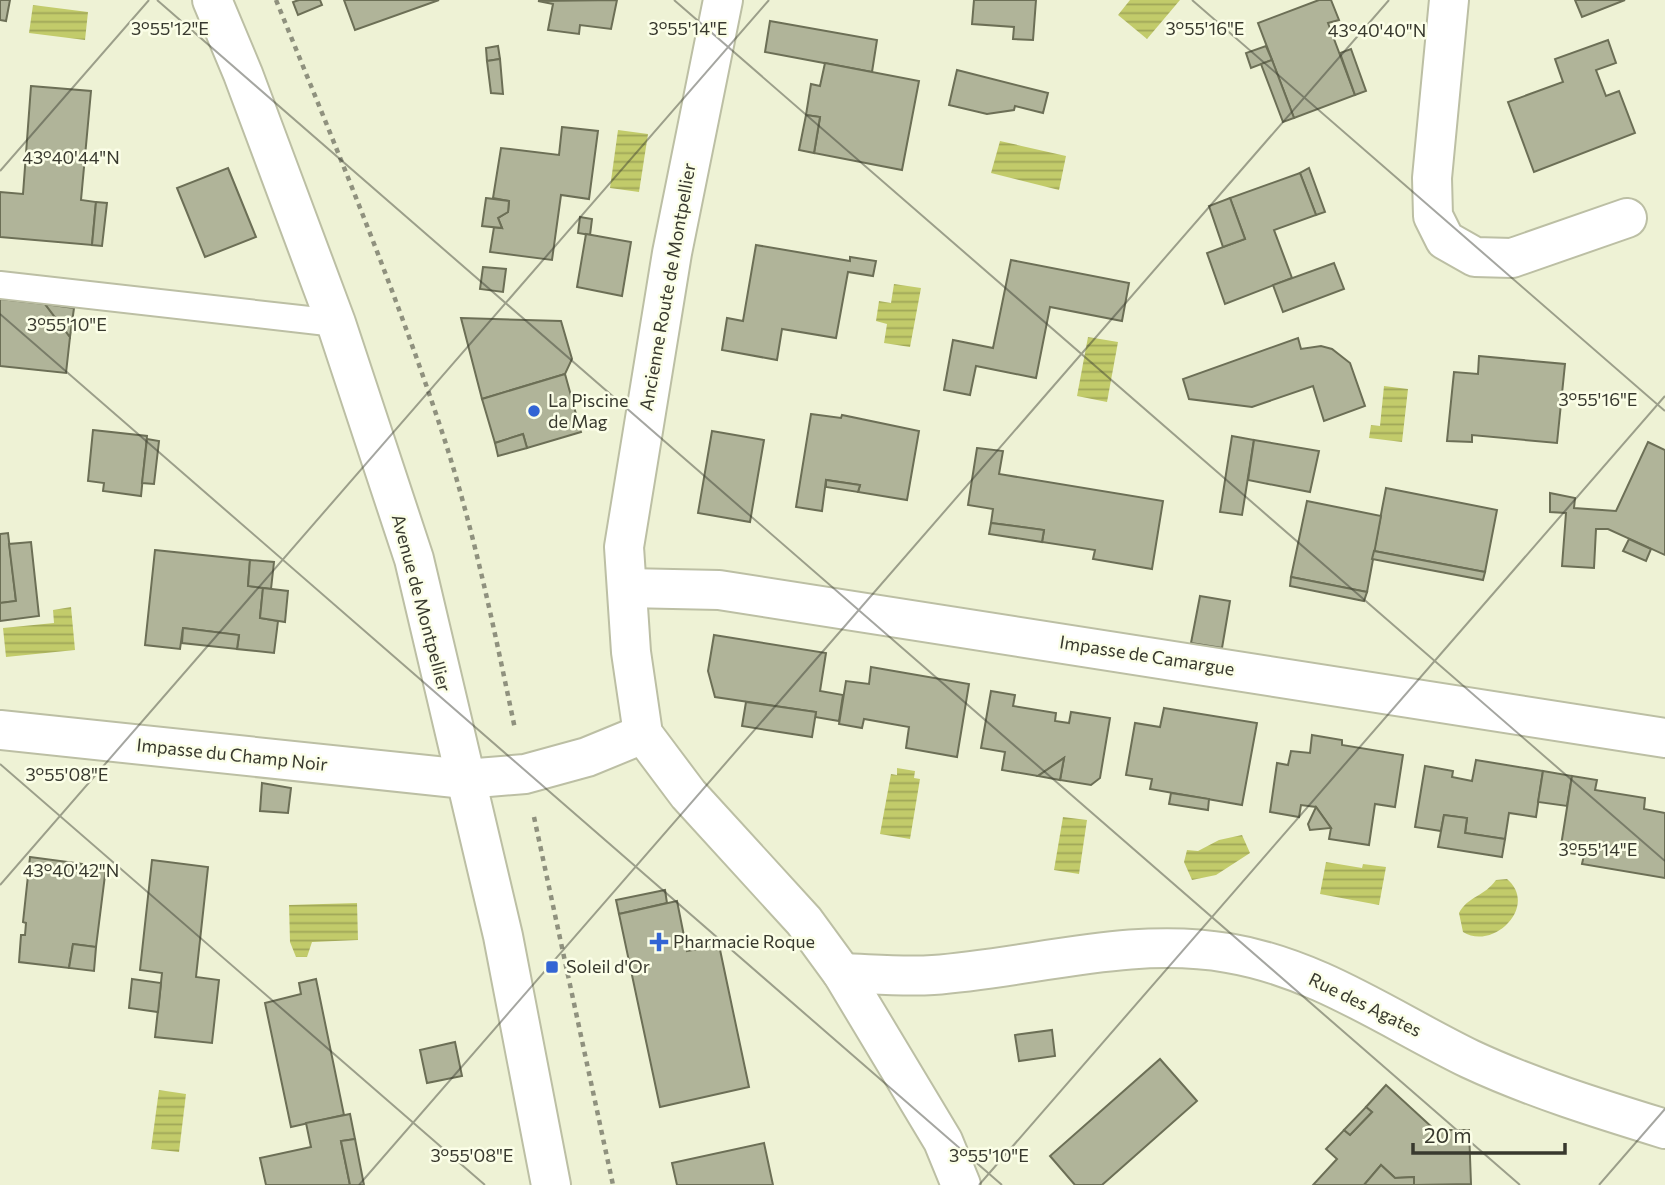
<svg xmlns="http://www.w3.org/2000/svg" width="1665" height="1185" viewBox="0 0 1665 1185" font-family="Commissioner,sans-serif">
<defs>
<pattern id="water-rules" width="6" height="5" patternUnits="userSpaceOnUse" patternTransform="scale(1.75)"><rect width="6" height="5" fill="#c2cb6a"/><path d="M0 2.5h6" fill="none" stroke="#9fa658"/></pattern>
</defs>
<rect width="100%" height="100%" fill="#eef2d5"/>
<g fill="url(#water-rules)">
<path d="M1130,0h50l-33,39 -29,-24z"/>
<path d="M33,5l55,7 -3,28 -56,-7z"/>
<path d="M618,130l30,4 -9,58 -29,-4z"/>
<path d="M1000,141l66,15 -7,34 -68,-17z"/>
<path d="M894,284l27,4 -11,59 -26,-4 3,-19 -11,-3 3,-20 12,2z"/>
<path d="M1088,337l30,5 -11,60 -30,-6z"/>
<path d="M1384,386l24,3 -6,53 -33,-4 2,-13 9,1z"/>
<path d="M71,607l4,43 -69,7 -3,-29 51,-5 -1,-13z"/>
<path d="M897,768l18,3 -1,7 6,1 -10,60 -30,-5 11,-60 6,1z"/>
<path d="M1063,817l24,3 -8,54 -25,-4z"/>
<path d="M1242,835l8,18 -34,22 -24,5 -8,-18 3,-12 11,1 21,-11z"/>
<path d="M1326,862l36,6 1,-4 23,3 -7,38 -59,-11z"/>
<path d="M1507,879c32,27 -14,72 -44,53l-4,-19c8,-16 26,-17 37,-33z"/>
<path d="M357,903l1,37 -46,2 -5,15h-11l-6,-15 -1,-37z"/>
<path d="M159,1090l27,4 -7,58 -28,-3z"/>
</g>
<g fill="#b0b499" stroke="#6c6f56" stroke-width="2">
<path d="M0,0h10l-4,21 -6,-1z"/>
<path d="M299,0h21l2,5 -24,10 -5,-13z"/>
<path d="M344,0h95l-84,30z"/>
<path d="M617,0l-6,29 -31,-4 -1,9 -31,-4 5,-26 -15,-3z"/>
<path d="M974,0h62l-3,40 -20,-1 1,-12 -42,-3z"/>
<path d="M1319,0h12l8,20 -11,3 27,72 -61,23 -36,-95z"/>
<path d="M1575,0h50l-43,17z"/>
<path d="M770,21l107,19 -5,32 -107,-20z"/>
<path d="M1608,40l8,23 -20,7 10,26 13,-5 16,42 -101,39 -26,-70 55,-20 -8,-23z"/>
<path d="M498,46l2,13 -13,2 -1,-13z"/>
<path d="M1266,46l6,14 -21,8 -5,-15z"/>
<path d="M1351,49l15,42 -11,4 -15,-42z"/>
<path d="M500,59l3,35 -12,-1 -4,-32z"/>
<path d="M1272,60l22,58 -11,4 -22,-58z"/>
<path d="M825,63l94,18 -17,89 -88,-17 6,-36 -14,-2 5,-31 9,2z"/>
<path d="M957,70l91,23 -5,20 -28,-7 -1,4 -27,4 -38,-9z"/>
<path d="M31,86l60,5 -10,109 15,2 -4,43 -92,-8v-45l23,2z"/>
<path d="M806,115l14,2 -6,36 -15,-3z"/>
<path d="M562,127l36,4 -9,68 -28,-4 -9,65 -62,-8 4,-25 8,1 -4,-10 10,-6 1,-11 -16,-3 8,-50 58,7z"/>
<path d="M228,168l28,69 -51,20 -28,-69z"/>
<path d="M1309,168l16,44 -9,3 -16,-42z"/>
<path d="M1300,173l16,42 -42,15 18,48 -67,26 -18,-51 38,-14 -15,-41z"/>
<path d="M486,198l23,3 -1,11 -10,6 4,10 -20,-2z"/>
<path d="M1230,198l15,41 -22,8 -14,-41z"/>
<path d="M96,202l11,1 -5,43 -10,-1z"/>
<path d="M580,217l12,2 -2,16 -12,-2z"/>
<path d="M586,234l45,8 -9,54 -45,-9z"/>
<path d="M756,245l94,16v-4l26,4 -3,15 -25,-4 -12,66 -54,-9 -5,31 -55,-10 5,-32 16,3z"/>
<path d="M1011,260l118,23 -7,38 -72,-14 -14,71 -60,-12 -6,29 -26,-5 9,-50 40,8z"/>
<path d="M1334,263l10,26 -61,23 -10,-27z"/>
<path d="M483,267l23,2 -3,23 -23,-3z"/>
<path d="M0,299l45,5 25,33 -4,36 -66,-7z"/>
<path d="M45,304l29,4 -4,29z"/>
<path d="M461,318l100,3 11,38 -7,15 -83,25z"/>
<path d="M1298,338l3,11 20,-3 11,3 18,14 15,43 -41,15 -11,-35 -61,21 -63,-8 -6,-20z"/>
<path d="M1479,356l86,8 -8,79 -85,-8v7l-25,-1 7,-69 24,2z"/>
<path d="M565,374l16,58 -54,16 -4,-14 -28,9 -13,-44z"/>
<path d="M811,414l30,4 1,-3 77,16 -12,69 -49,-8 2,-7 -34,-5 -4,31 -26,-4z"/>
<path d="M93,430l54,6 -6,60 -38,-5 1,-8 -16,-2z"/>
<path d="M712,431l52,9 -14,82 -52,-9z"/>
<path d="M523,434l4,14 -29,8 -3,-13z"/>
<path d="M1232,436l22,4 -12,75 -22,-3z"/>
<path d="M147,439l12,2 -5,43 -12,-1z"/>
<path d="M1254,440l65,11 -9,41 -62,-12z"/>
<path d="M1648,442l17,8v105l-57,-26h-12l-2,39 -32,-2 4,-53 -16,-1v-19l25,5 -1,10 42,3z"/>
<path d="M977,448l26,3 -4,23 164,27 -11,68 -59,-10 2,-9 -53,-8 2,-12 -53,-7 2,-14 -25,-4z"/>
<path d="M826,480l34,5 -2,7 -32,-5z"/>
<path d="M1386,488l111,22 -12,62 -111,-21z"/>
<path d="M1307,501l74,15 -14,76 -76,-15z"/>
<path d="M991,523l53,7 -2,12 -53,-8z"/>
<path d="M8,533l8,68 -16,2v-69z"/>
<path d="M1629,539l22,10 -5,12 -23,-10z"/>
<path d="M31,542l8,74 -39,5v-18l16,-2 -7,-57z"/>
<path d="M155,550l95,10 -2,26 15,2 -3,30 18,3 -4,32 -37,-4 2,-14 -56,-7 -3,21 -35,-4z"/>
<path d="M1374,551l111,21 -2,8 -111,-21z"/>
<path d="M250,560l24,2 -3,27 -23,-3z"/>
<path d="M1291,577l76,15 -3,9 -74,-15z"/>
<path d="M263,588l25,3 -3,31 -25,-4z"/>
<path d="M1200,596l30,5 -8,47 -31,-5z"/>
<path d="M183,628l56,7 -2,14 -55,-6z"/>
<path d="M714,635l112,18 -6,38 23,4 -4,26 -24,-4 1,-5 -101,-15 -7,-26z"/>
<path d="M871,667l98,17 -12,73 -51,-9 3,-21 -45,-8 -2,9 -23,-4 7,-43 23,3z"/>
<path d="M991,691l24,4 -2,11 43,7 -1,8 14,2 2,-11 39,6 -10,60 -9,7 -31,-5 4,-22 -26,18 -36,-6 3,-18 -24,-4z"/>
<path d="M746,702l70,10 -4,25 -70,-11z"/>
<path d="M1164,708l93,15 -15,82 -92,-16 2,-10 -26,-4 9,-52 25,4z"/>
<path d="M1312,735l30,5v5l61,10 -8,52 -20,-3 -6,41 -40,-6 2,-11 -15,-21 -15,-2 -2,12 -29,-5 7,-49 11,2 3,-14 19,2z"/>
<path d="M1064,758l-4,22 -22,-4z"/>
<path d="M1476,760l67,11 -7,46 -27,-4 -4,26 -40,-6 2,-15 -23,-3 -3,16 -26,-4 10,-61 28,5 -1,6 20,4z"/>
<path d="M1543,771l29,5 -5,30 -29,-4z"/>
<path d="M1572,776l25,4 -2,10 50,8 -1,11 21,4v65l-83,-14 2,-9 -24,-3z"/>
<path d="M262,783l29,5 -3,25 -28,-2z"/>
<path d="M1171,793l38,6 -1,11 -39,-6z"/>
<path d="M1316,807l15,21 -21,2 -2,-6z"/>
<path d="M1444,815l23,3 -2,15 40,6 -3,18 -64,-10z"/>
<path d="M30,857l76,10 -10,80 -23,-3 -4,24 -50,-6 2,-27h4l1,-12 -3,-1z"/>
<path d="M152,860l56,7 -12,110 23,3 -7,63 -57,-6 7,-64 -22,-3z"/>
<path d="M665,890l2,13 -48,11 -3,-14z"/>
<path d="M677,901l10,50 32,-6 30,142 -89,20 -41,-193z"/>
<path d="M73,944l23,3 -2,24 -25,-3z"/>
<path d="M132,979l29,4 -3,29 -29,-4z"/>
<path d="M316,979l28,136 -53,12 -26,-124 36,-9 -2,-11z"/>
<path d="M1052,1030l3,26 -36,5 -4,-26z"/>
<path d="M455,1042l7,34 -35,7 -7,-33z"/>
<path d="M1160,1059l37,42 -95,84h-27l-25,-29z"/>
<path d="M1386,1085l49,45h34l2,54 -57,1v-8l-19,1 -14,-13 -17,20h-51l24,-26 -11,-10 18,-19 6,5 22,-23 -6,-5z"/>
<path d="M1366,1107l6,5 -22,23 -6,-5z"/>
<path d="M350,1114l5,25 -14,2 9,44h-84l-6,-27 51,-11 -5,-24z"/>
<path d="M355,1139l9,46h-14l-9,-44z"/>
<path d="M764,1143l9,42h-96l-5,-22z"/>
<path d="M1381,1165l14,13 19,-1v8h-50z"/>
</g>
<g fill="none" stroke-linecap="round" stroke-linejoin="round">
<g stroke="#bcbfa4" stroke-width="30">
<path id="lane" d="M0,285l336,38"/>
</g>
<g stroke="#bcbfa4" stroke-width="42">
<g id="street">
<path d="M723,0l-51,253 -48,294 7,105 12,82 45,60 116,127 38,52 101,168 18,44"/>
<path d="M1449,0l-17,178 1,38 12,24 30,17 37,1 115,-40"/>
<path d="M627,588l92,2 946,148"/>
<path d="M0,730l465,49 60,-5 62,-17 56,-23"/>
<path d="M842,973c30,1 61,4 91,2 98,-7 197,-39 295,-22 90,15 162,67 242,106 62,29 130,50 195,70"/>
</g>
</g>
<g stroke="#bcbfa4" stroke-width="42">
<path id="secondary" d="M212,0l31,74 93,249 78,236 89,377 48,249"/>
</g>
<g stroke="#8f917e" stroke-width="4.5" stroke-dasharray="5 5" stroke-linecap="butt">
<path d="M276,0c59,145 120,291 169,441 30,94 50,192 70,288"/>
<path d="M534,817l79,368"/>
</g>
<use href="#lane" stroke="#fff" stroke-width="26"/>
<use href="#street" stroke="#fff" stroke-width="38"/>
<use href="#secondary" stroke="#fff" stroke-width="38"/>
</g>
<path fill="none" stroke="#38392e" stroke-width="2" stroke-opacity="0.45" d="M157,0l1363,1185M674,0l991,861M1192,0l473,411M0,171l149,-171M0,314l1002,871M0,764l485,421M0,885l769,-885M359,1185l1030,-1185M979,1185l686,-789M1599,1185l66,-76"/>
<g fill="#3365d4" stroke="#fbfee7" stroke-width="2.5">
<circle cx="534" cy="411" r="7"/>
<path d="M655.5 931.5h7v7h7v7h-7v7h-7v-7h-7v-7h7z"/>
<rect x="545" y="960" width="14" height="14" rx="3.5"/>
</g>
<g text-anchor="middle" stroke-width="5" stroke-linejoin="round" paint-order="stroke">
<g font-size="18" fill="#38392e" stroke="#fbfee7">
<text transform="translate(668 287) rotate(-80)" y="6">Ancienne Route de Montpellier</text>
<text transform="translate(421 603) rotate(75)" y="6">Avenue de Montpellier</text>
<text transform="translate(1147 656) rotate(9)" y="6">Impasse de Camargue</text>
<text transform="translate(232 755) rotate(6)" y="6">Impasse du Champ Noir</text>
<text transform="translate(1365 1005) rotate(26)" y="6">Rue des Agates</text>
</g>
<g font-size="18" fill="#38392e" stroke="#fbfee7" text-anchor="start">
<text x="548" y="407">La Piscine<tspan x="548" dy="21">de Mag</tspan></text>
<text x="673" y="948">Pharmacie Roque</text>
<text x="566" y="973">Soleil d'Or</text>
</g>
</g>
<g font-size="18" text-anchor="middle" fill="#38392e" stroke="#fbfee7" stroke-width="5" stroke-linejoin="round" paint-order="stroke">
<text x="688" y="35">3°55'14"E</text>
<text x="170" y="35">3°55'12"E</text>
<text x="1205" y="35">3°55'16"E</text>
<text x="1377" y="37">43°40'40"N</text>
<text x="71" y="164">43°40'44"N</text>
<text x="67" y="331">3°55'10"E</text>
<text x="1598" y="406">3°55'16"E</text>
<text x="67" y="781">3°55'08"E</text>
<text x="1598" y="856">3°55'14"E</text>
<text x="71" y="877">43°40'42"N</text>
<text x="472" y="1162">3°55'08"E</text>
<text x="989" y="1162">3°55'10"E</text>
</g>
<path d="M1413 1143v10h152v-10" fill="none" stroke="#38392e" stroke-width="3.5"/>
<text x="1424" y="1143" font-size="21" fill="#38392e" stroke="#fbfee7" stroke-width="5" paint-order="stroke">20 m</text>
</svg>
